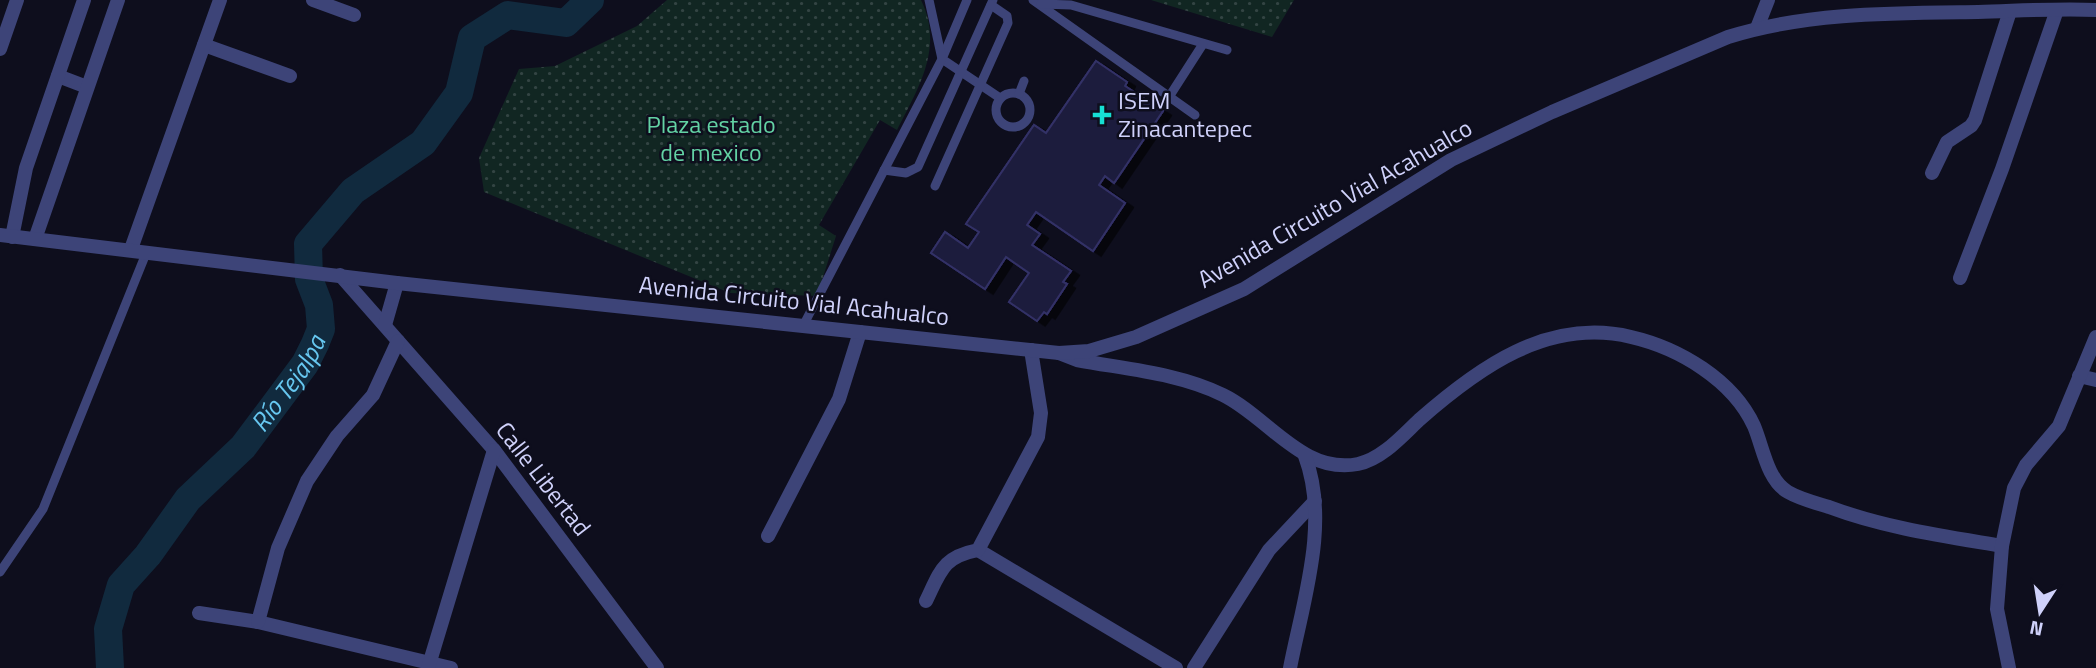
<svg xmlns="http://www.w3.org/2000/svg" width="2096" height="668" viewBox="0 0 2096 668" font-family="'Titillium Web',sans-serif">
<defs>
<pattern id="park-dots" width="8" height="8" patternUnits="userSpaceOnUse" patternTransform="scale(1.75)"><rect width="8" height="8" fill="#112622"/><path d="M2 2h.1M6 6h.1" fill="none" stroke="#334443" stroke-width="1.8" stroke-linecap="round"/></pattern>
<filter id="shadow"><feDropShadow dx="8" dy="4.5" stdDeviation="0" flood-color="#0009"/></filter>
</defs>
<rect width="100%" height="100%" fill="#0e0e1d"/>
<g fill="url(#park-dots)">
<path d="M667,0h254c23,47 -2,87 -24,130l-17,-10 -61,105 17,11 -19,60 -87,-3 -246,-101 -5,-34 40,-89 36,-3 82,-40z"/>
<path d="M1151,0h143l-22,37z"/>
</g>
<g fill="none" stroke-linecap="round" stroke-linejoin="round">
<path stroke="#112a3e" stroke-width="28" id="s1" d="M110,668l-2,-39 13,-44 27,-30 40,-56 55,-52 62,-83 10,-20 6,-15 -2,-24 -10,-26 -1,-35 45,-53 70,-48 36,-50 13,-55 36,-23 58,8 24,-23"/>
</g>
<g fill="#1d1c3c" stroke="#323066" stroke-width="2" fill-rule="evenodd" filter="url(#shadow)">
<path d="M1096,61l31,21 -2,4 38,25 -49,72 -9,-7 -6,9 26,18 -32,48 -57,-39 -9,13 13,9 -8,11 39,26 -8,11 4,2 -20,30 -3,-2 -7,9 -28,-19 20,-29 -23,-16 -21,32 -54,-36 14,-21 23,16 11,-16 -13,-8 68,-99 12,8zM1044,141l19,13 -8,12 -19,-13z"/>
<path d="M1096,61l31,21 -2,4 38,25 -49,72 -9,-7 -6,9 26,18 -32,48 -57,-39 -9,13 13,9 -8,11 39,26 -8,11 4,2 -20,30 -3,-2 -7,9 -28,-19 20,-29 -23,-16 -21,32 -54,-36 14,-21 23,16 11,-16 -13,-8 68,-99 12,8z"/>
</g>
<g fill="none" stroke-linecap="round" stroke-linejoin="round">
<g stroke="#3d4478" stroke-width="9">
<path d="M967,0l-25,59 58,39"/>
<path d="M1033,0l162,115"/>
<path d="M1041,4l30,1 156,45"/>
<circle cx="1013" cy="110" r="17"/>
<path d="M1019,94l5,-13"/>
<path d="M1169,97l34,-53"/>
<path d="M884,170l22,3 12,-6 75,-167"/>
<path d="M935,186l73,-163 -1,-7 -16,-11"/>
<path d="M803,326l139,-267 -13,-59"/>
<path d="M0,572l43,-63 104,-258"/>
</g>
<g stroke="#3d4478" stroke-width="14">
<path d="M313,0l41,15"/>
<path d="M1757,28l11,-28"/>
<path d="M204,45l86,31"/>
<path d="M0,49l17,-49"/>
<path d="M58,76l29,11"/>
<path d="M1932,173l15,-31 24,-16 4,-6 35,-109"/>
<path d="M12,237l14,-69 58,-168"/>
<path d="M35,239l83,-239"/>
<path d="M131,249l89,-249"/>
<path d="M340,275l154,175 163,218"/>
<path d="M1960,278l42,-109 55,-159"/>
<path d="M385,325l12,-42"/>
<path d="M1059,353l18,7c47,9 102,13 146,35 45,22 80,80 135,69 24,-5 44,-28 61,-44 59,-52 129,-103 212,-83 48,11 102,43 123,89 9,21 13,54 34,66 12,7 28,11 41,15 56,21 114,29 173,39"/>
<path d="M2079,376l17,4"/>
<path d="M768,536l71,-137 21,-67"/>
<path d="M978,550l198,118"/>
<path d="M926,601c15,-31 17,-44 52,-51l60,-113 3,-24 -10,-63"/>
<path d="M199,613l59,9 193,46"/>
<path d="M258,622l20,-74 29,-67 30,-45 36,-41 25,-54"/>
<path d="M428,668l66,-218"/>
<path d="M1194,668l75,-118 46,-49"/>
<path d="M1290,668c13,-67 40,-145 15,-212"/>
<path d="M2009,668l-12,-59 5,-63 12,-58 12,-23 33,-39 37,-89"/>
</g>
<path stroke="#3d4478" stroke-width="14" d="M0,235l397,48 662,70 30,-2 47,-14 108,-48 207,-129 101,-48 176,-75c79,-25 168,-24 250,-25 39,-1 79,-4 118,-2"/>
</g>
<path fill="#16dfd3" stroke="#0e0e1d" stroke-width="2.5" d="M1098.5 104.5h7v7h7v7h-7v7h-7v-7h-7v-7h7z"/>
<g text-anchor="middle" stroke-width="5" stroke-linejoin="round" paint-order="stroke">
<g font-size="24" fill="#cfd1fa" stroke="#0e0e1d" text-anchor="start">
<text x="1118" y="109">ISEM<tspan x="1118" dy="28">Zinacantepec</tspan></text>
</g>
<g font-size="24" fill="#63d2a4" stroke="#0e0e1d">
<text x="711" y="133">Plaza estado<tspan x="711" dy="28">de mexico</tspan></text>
</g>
<g font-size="24" fill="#cfd1fa" stroke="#0e0e1d">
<text transform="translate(1335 204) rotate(-30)" y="8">Avenida Circuito Vial Acahualco</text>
<text transform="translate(794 301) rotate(6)" y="8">Avenida Circuito Vial Acahualco</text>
<text transform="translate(543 479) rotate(52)" y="8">Calle Libertad</text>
</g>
<g font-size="26" font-style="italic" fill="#67c7f0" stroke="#0e0e1d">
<text dy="9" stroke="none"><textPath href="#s1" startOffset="348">Río Tejalpa</textPath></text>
</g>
</g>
<g transform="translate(2040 612) rotate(192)" stroke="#0e0e1d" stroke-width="5" paint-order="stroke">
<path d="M0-5L12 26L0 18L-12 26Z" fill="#cfd1fa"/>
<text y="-10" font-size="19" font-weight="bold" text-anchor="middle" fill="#cfd1fa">N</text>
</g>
</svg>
